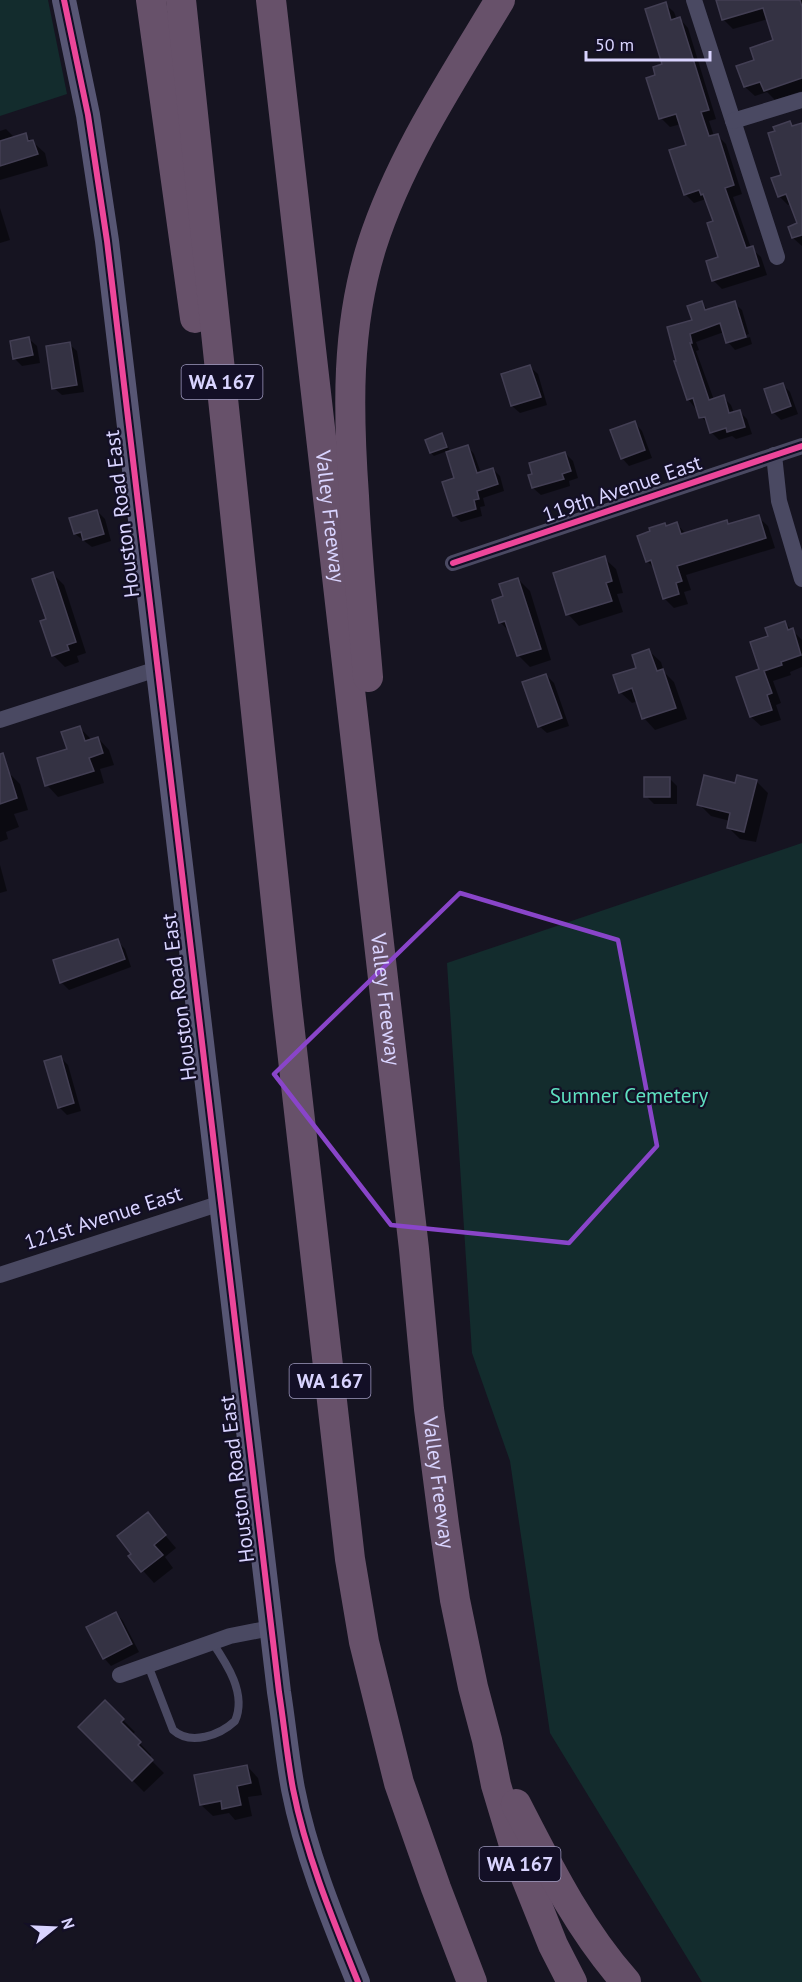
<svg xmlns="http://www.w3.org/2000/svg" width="802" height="1982" viewBox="0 0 802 1982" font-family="'PT Sans',sans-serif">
<rect width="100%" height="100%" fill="#161421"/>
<g fill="#132c2d">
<path d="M0,0h48l19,94 -67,22z"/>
<path d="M802,843v1139h-100l-152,-249 -40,-272 -38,-108 -25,-390z"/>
</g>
<g fill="#0007">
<path d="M717,0h85v91l-27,9 -8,-8 -12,4 -10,-9 -7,-20 18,-6 19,-20 -7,-22 -35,10 -10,-10z"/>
<path d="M665,4l9,8 3,8 3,-1 8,9 28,91 -7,2 5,15 3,-1 9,9 16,50 -9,3 18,51 10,9 6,18 -45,14 -9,-9 7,-22 -6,-36 -8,-23 -12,4 -9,-9 3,-48 -7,-22 -11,3 -9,-9 -4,-42 7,-11z"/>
<path d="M790,123l4,4 8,1v118l-9,-8 -3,-10 9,-4 -8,-20 -3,1 -9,-9z"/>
<path d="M6,129l9,9 10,-3 20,18 3,13 -48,14v-49z"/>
<path d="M0,208l10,32 -10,3z"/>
<path d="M702,303l7,8 25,-8 8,7 7,24 -19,6v3l20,-6 2,7 -17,6 -7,-8 -4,-10 -28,10 3,8 -3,1 18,49 9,-3 8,8 3,8 6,-1 7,7 5,15 -16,5 -4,-3 -13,4 -8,-8 -2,-6 -21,-27 -12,-37z"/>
<path d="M29,339l8,7 3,17 -18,3 -7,-7 -4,-17z"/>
<path d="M69,344l8,7 7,41 -22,3 -8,-7z"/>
<path d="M530,367l8,7 9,31 -27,8 -8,-7z"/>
<path d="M783,385l7,7 8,22 -17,6 -8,-8z"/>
<path d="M635,423l7,8 10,27 -23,8 -7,-8z"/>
<path d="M442,435l3,4 5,13 18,-5 6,7 7,19 12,-4 7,7 4,15 -21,7 2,8 -5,1 2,9 -21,6 -7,-7 2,-36 -9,-28 -13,5 -3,-3z"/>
<path d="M565,453l8,8 5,17 -9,3 1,5 -29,9 -8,-7 -3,-12z"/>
<path d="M97,511l8,8 6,22 -19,6 -17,-13z"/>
<path d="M758,517l10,9 7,22 -89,27 5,15 -7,2 4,12 -14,4 -10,-10 -9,-29 -8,-8 20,-34 10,-3 9,10 40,-13 4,4z"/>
<path d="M604,558l12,11 7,24 -6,1 6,18 -44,14 -11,-12z"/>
<path d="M52,573l12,12 22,68 -9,3 2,6 -14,5 -12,-12 -5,-35z"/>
<path d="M518,579l12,12 21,69 -21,7 -12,-12 -7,-22 -11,-11 5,-25z"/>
<path d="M785,623l17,17v27l-12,5 1,3 -18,6 8,22 -5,2 5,15 -20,6 -10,-9 -13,-39 23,-8 9,-33z"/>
<path d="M649,651l12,11 3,10 10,10 13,37 -32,11 -11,-12 -6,-17 -6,2 -12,-11z"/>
<path d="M546,675l8,8 15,43 -22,7 -8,-7z"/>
<path d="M80,728l12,12 6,-2 11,12 5,15 -14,4 4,14 -46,14 -11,-12 22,-35z"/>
<path d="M8,772l12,12 8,26 -14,4 5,13 -13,5 2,7 -8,3v-67z"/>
<path d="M669,778l8,8v18h-23l-8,-8z"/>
<path d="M756,781l12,12 -12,49 -16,-3 -12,-12 2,-6 -19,-5 -12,-12 37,-20z"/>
<path d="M0,865l7,26 -7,2z"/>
<path d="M117,941l8,8 6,18 -62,23 -8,-8z"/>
<path d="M61,1058l7,7 13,46 -14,4 -8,-8z"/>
<path d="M147,1514l29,34 -11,9 8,11 -19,15 -24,-27z"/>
<path d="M116,1613l7,8 16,31 -28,14 -7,-8z"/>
<path d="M105,1702l30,30 -3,3 19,20 -2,3 15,15 -20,19 -64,-65z"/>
<path d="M247,1766l11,12 4,17 -14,2 4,19 -17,4 -6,-7 -16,3 -12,-11z"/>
</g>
<g fill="#343243" stroke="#433f54" stroke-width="1.5">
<path d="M716,0h84l2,7v71l-38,13 -4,-9 -16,5 -8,-21 18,-6 -4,-12 23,-8 -10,-32 -41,12z"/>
<path d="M666,2l5,18 9,-3 29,93 -8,2 8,24 9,-2 16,51 -9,3 21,60 7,-2 6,20 -47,15 -6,-20 12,-4 -11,-34 6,-2 -10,-27 -2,1 -2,-5 -15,5 -15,-45 17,-5 -10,-31 -17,5 -13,-41 9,-3 -2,-8 9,-3 -17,-55z"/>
<path d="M790,121l2,5 10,-3v112l-10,3 -4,-11 9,-4 -11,-29 -8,3 -7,-19 10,-3 -13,-42 7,-2 -2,-4z"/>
<path d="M26,133l2,8 5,-1 5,14 -38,12v-25z"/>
<path d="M702,301l3,9 30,-9 11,36 -20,6 -6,-20 -30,11 2,9h-2l19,57 15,-5 5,18 11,-3 5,17 -18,5 -1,-4 -16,5 -5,-16 -6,1 -6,-20 -6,2 -13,-39h2l-9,-34 25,-7 -5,-14z"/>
<path d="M29,337l4,18 -20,4 -3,-18z"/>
<path d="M70,342l7,43 -25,4 -6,-43z"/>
<path d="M530,365l11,32 -30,9 -10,-32z"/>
<path d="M783,383l8,23 -19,7 -8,-24z"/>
<path d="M635,421l10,29 -24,9 -11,-29z"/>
<path d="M442,433l5,14 -17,6 -5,-13z"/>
<path d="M468,445l9,28 16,-5 5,16 -21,7 2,8 -5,1 2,9 -23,7 -11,-34 12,-4 -8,-26z"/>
<path d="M565,452l6,19 -9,3 2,5 -32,9 -4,-13 4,-1 -3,-11z"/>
<path d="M97,510l7,24 -21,6 -2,-8 -7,2 -5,-16z"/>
<path d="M759,515l7,23 -89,28 5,15 -6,2 3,11 -16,5 -12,-39 -5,2 -9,-26 13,-5 -1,-3 16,-5 1,3 11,-4 4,12 46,-14 1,4z"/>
<path d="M605,556l7,25 -6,2 6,18 -46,14 -13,-42z"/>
<path d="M53,572l23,70 -9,3 2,5 -17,6 -12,-35 6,-2 -14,-40z"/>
<path d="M518,578l23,71 -24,7 -12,-35 -6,2 -7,-23 11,-4 -4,-12z"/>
<path d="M785,621l3,9 5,-2 8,27 -20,7 1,3 -18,6 8,22 -5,2 5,15 -22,7 -14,-40 23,-8 -9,-27 18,-6 -3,-8z"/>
<path d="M649,649l8,22 6,-2 13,39 -34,11 -10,-31 -13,5 -6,-18 23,-7 -4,-13z"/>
<path d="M546,674l16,44 -24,9 -16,-45z"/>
<path d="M80,726l5,15 13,-4 5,16 -14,5 5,13 -49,15 -8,-28 30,-9 -6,-17z"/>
<path d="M3,753l14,45 -17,6v-50z"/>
<path d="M704,775l31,8 2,-8 20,5 -13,52 -17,-4 3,-15 -33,-8z"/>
<rect x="644" y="777" width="26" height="20"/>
<path d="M118,939l7,20 -65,24 -7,-23z"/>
<path d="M61,1056l13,47 -16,5 -14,-47z"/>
<path d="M148,1512l18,23 -12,10 9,10 -22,17 -13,-16 3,-2 -14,-18z"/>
<path d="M116,1612l16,32 -29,15 -17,-32z"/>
<path d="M105,1700l19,19 -3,3 20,20 -3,3 15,15 -21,21 -54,-54z"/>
<path d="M247,1765l4,18 -14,3 4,19 -19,4 -1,-8 -21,4 -6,-30z"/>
</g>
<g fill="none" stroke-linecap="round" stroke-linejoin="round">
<path stroke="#4a4962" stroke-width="8" d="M148,1665l25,65c18,16 47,5 62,-9 12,-27 -8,-57 -23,-79"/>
<g stroke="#4a4962" stroke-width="16">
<path d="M694,0l83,257"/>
<path d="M733,121l69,-21"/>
<path d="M774,455l5,46 23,78"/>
<path d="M453,563l349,-117"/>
<path d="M0,720l157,-51"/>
<path d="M0,1275l221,-72"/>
<path d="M120,1675l110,-39 41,-8"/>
</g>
<path stroke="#575674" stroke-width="24" d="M64,0l24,115 19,126 172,1451c5,32 8,65 14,97 13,66 40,131 65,193"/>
<g stroke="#67516a" stroke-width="30">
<path d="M151,0l44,318"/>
<path d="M181,0l106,1006 63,553 14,83 35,141 37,105 36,94"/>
<path id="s1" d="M271,0l143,1249 15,160 15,116 11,75 18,87 14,53 9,45 21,70 36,90 19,37"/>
<path d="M368,677c-5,-60 -11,-120 -14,-181 -6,-85 -8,-169 18,-251 28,-87 81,-167 128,-245"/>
<path d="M516,1804c32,62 63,125 110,178"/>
</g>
<g stroke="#130f26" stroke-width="10">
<g id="cycleway">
<path d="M64,0l24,115 19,126 172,1451c5,32 8,65 14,97 13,66 40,131 65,193"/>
<path d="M453,563l349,-117"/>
</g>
</g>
<use href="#cycleway" stroke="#ed469a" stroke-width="6"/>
</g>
<path fill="none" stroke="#8945c9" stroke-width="4.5" stroke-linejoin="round" d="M460,893l158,47 39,206 -88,97 -178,-18 -117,-151z"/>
<g text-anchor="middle" stroke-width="4.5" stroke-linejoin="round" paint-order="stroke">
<g fill="#130f26" stroke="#9e99be" stroke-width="1.5">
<rect x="181.5" y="365" width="81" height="34" rx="4.5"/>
<rect x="289.5" y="1364" width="81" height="34" rx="4.5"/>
<rect x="479.5" y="1847" width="81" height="34" rx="4.5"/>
</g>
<g font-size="20" font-weight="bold" fill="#d9d4ff">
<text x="222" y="389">WA 167</text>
<text x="330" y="1388">WA 167</text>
<text x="520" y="1871">WA 167</text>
</g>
<g font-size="21" fill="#d9d4ff" stroke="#130f26">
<text transform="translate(622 489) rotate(-19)" y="7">119th Avenue East</text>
<text transform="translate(122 514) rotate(-97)" y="7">Houston Road East</text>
<text dy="7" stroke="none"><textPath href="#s1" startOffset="520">Valley Freeway</textPath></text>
<text transform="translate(179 997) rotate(-97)" y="7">Houston Road East</text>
<text dy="7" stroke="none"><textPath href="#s1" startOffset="1006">Valley Freeway</textPath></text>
<text transform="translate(103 1218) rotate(-18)" y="7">121st Avenue East</text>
<text transform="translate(237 1479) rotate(-97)" y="7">Houston Road East</text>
<text dy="7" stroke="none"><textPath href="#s1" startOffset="1492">Valley Freeway</textPath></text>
</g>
<g font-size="21" fill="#5fe0c0" stroke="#130f26">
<text x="629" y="1103">Sumner Cemetery</text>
</g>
</g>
<g transform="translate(54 1928) rotate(72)" stroke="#130f26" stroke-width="4.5" paint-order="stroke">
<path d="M0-4.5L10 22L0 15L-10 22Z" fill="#d9d4ff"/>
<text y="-9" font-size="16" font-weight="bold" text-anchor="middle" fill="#d9d4ff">N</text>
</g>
<path d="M586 51v9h124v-9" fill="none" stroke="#d9d4ff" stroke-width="3"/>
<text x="595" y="51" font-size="18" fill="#d9d4ff" stroke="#130f26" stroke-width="4.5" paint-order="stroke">50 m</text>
</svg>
